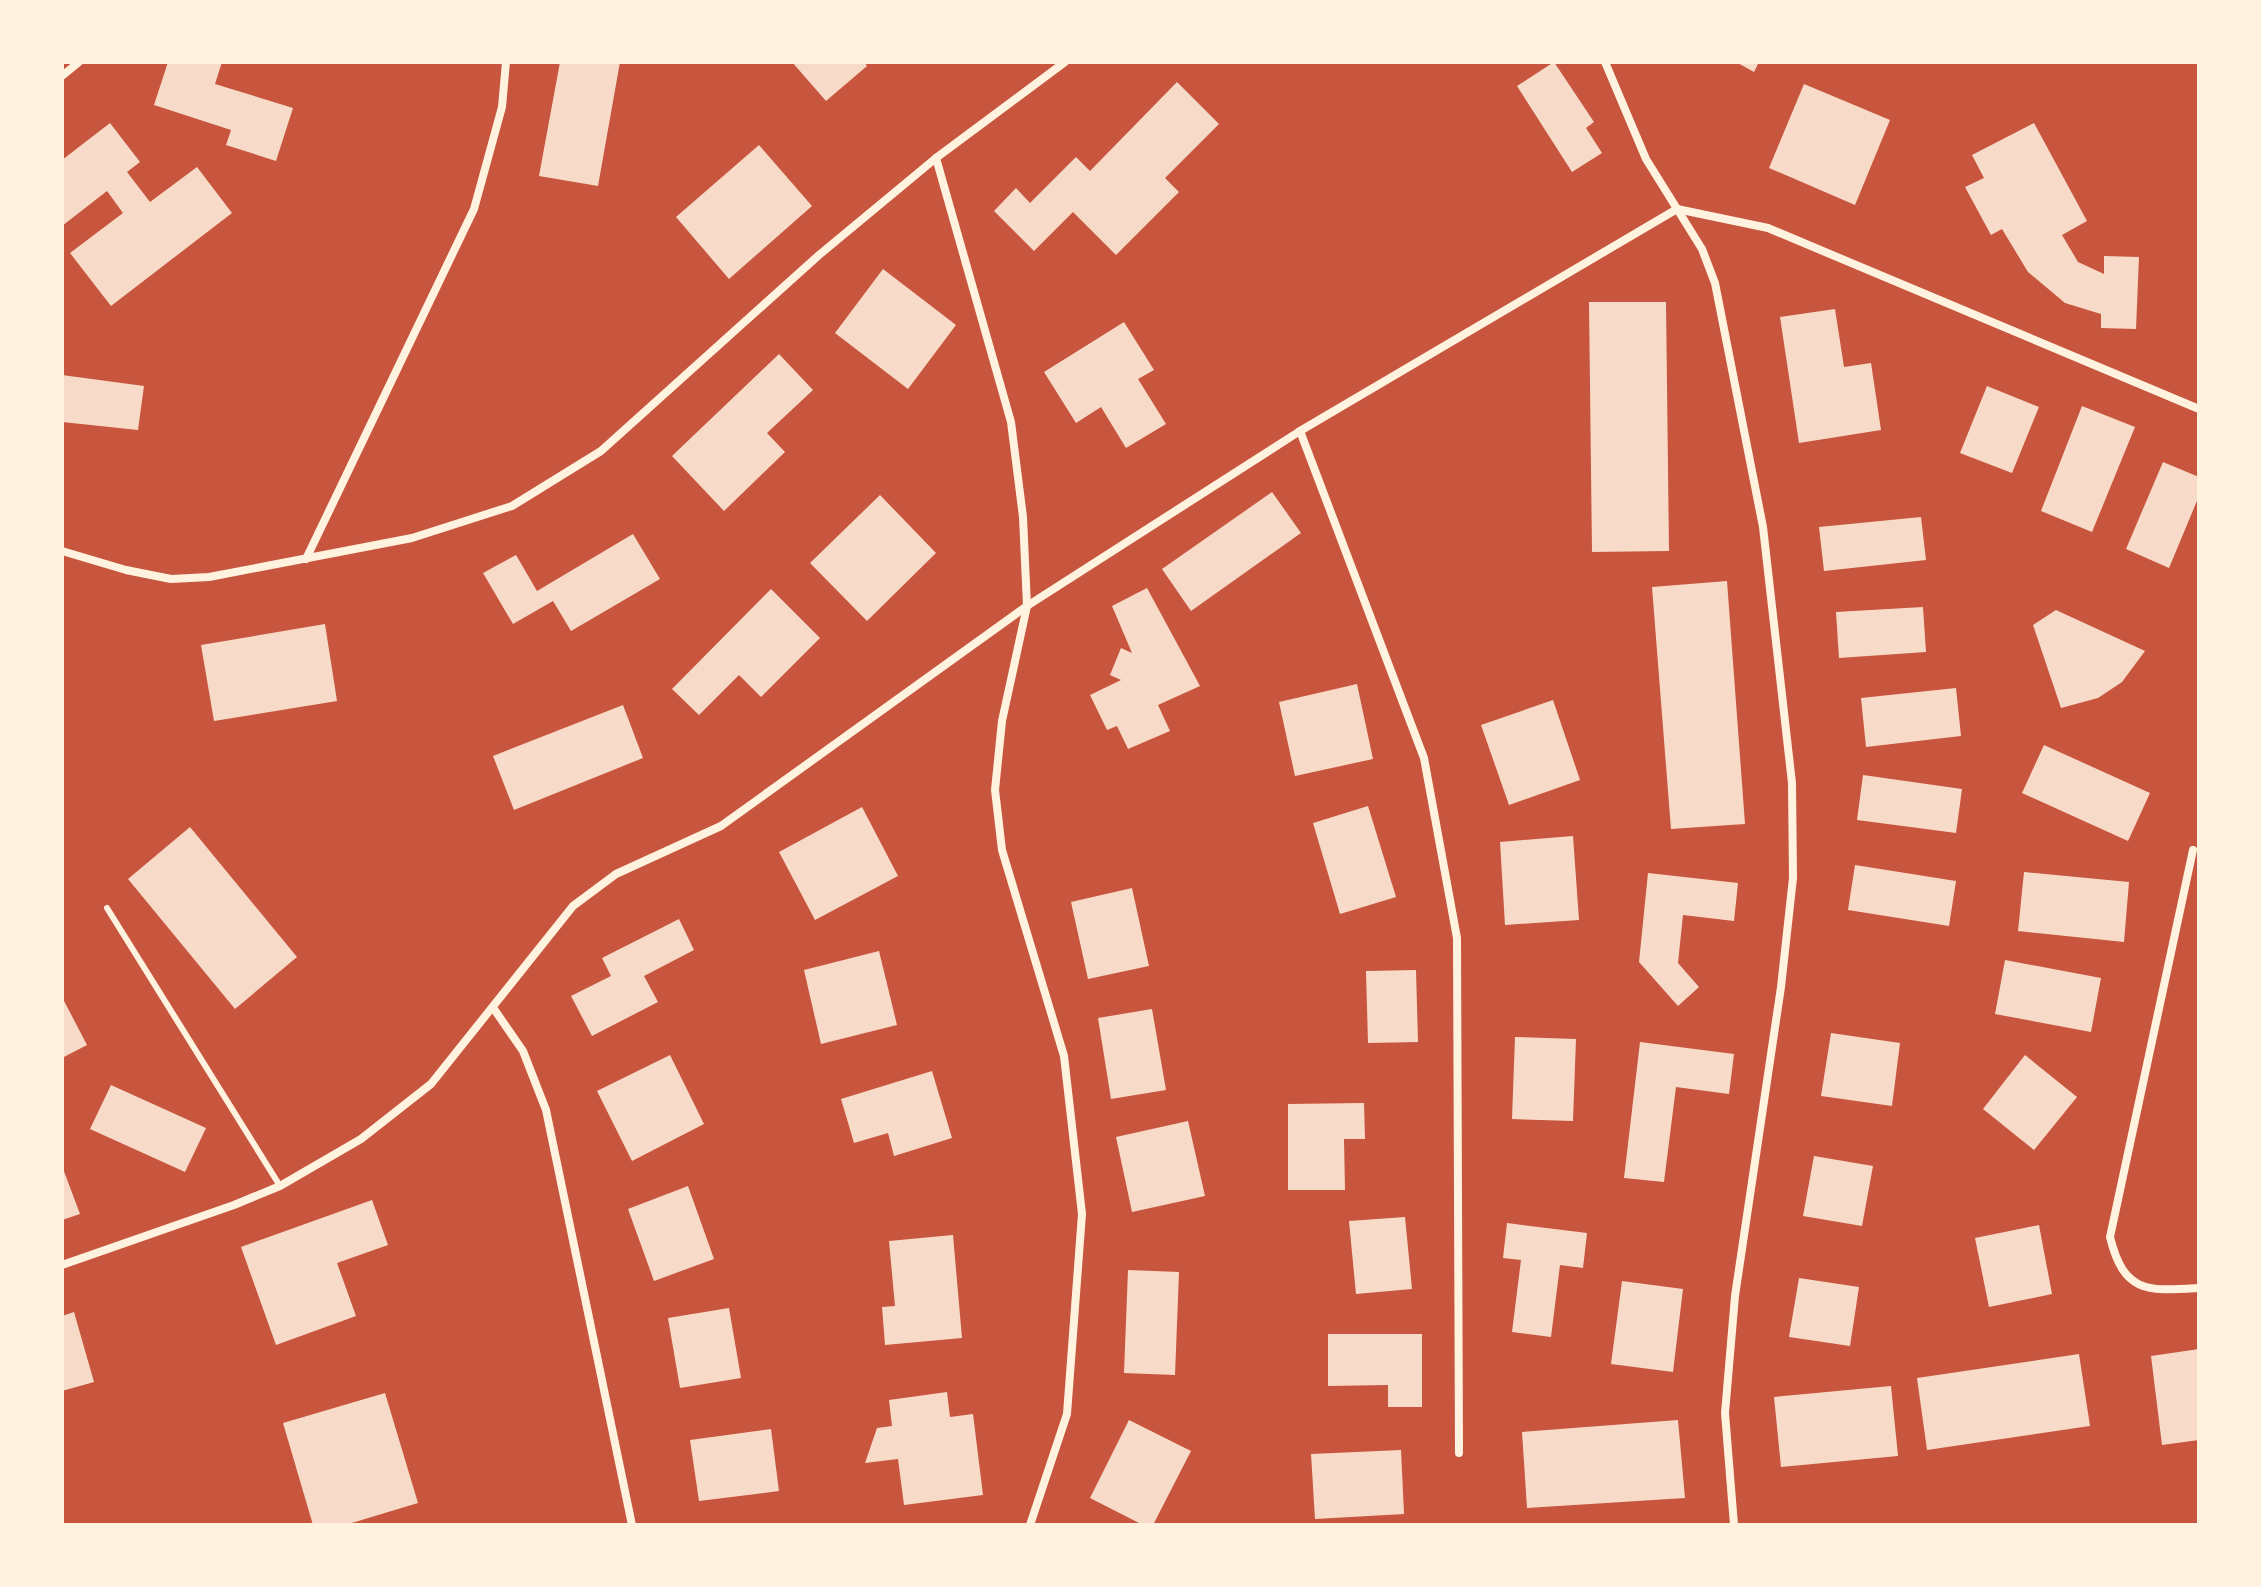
<svg xmlns="http://www.w3.org/2000/svg" width="2261" height="1587" viewBox="0 0 2261 1587" font-family="'IBM Plex Sans',sans-serif">
<rect width="100%" height="100%" fill="#c8553d"/>
<g fill="#f7dbc8">
<path d="M168,62h54l-7,22 78,24 -17,53 -50,-16 5,-15 -77,-25z"/>
<path d="M560,62h60l-22,124 -59,-10z"/>
<path d="M792,62h72l3,4 -41,35z"/>
<path d="M1554,62l40,60 -8,6 16,25 -30,19 -55,-86z"/>
<path d="M1736,62h23l-5,10z"/>
<path d="M1177,82l42,42 -54,54 14,14 -63,63 -43,-43 -39,39 -40,-40 22,-23 14,15 46,-46 14,14z"/>
<path d="M1804,84l86,36 -35,85 -86,-37z"/>
<path d="M110,123l30,39 -13,10 23,30 47,-35 35,46 -121,93 -41,-53 53,-40 -16,-22 -45,35v-66z"/>
<path d="M2034,123l53,98 -25,14 16,27 26,12v-18l35,1 -3,72 -35,-1v-14l-36,-11 -37,-31 -26,-43 -11,6 -26,-48 19,-9 -12,-23z"/>
<path d="M759,145l53,61 -83,73 -53,-62z"/>
<path d="M883,269l73,56 -48,64 -73,-56z"/>
<path d="M1589,302h77l3,249 -77,1z"/>
<path d="M1835,309l9,58 27,-4 10,67 -82,13 -19,-126z"/>
<path d="M1124,322l30,48 -16,9 28,45 -40,24 -25,-41 -25,16 -32,-51z"/>
<path d="M779,354l34,36 -46,43 18,19 -61,59 -52,-55z"/>
<path d="M62,375l82,11 -6,44 -76,-8z"/>
<path d="M1987,386l52,21 -27,66 -52,-20z"/>
<path d="M2082,406l53,21 -43,105 -51,-21z"/>
<path d="M2163,462l36,15v19l-30,72 -43,-19z"/>
<path d="M1272,492l29,41 -110,78 -29,-42z"/>
<path d="M880,495l56,58 -69,68 -57,-58z"/>
<path d="M1921,517l5,43 -102,11 -5,-44z"/>
<path d="M633,534l27,45 -89,52 -18,-30 -40,23 -30,-51 33,-18 21,36z"/>
<path d="M1727,581l18,243 -74,5 -19,-242z"/>
<path d="M1147,588l53,98 -42,19 12,26 -42,18 -11,-23 -10,4 -17,-35 31,-15 -11,-5 11,-27 11,5 -20,-47z"/>
<path d="M771,589l49,49 -59,59 -22,-22 -40,40 -27,-26z"/>
<path d="M1923,607l3,45 -87,6 -3,-46z"/>
<path d="M2056,610l89,41 -23,31 -24,16 -37,10 -28,-83z"/>
<path d="M325,624l12,77 -123,20 -13,-76z"/>
<path d="M1357,684l16,75 -78,17 -16,-74z"/>
<path d="M1956,688l5,48 -95,11 -5,-49z"/>
<path d="M1553,700l27,80 -71,25 -28,-80z"/>
<path d="M623,705l20,53 -129,52 -21,-54z"/>
<path d="M2044,745l106,48 -22,48 -106,-48z"/>
<path d="M1863,775l99,14 -6,44 -99,-13z"/>
<path d="M1368,806l28,91 -56,17 -27,-91z"/>
<path d="M862,807l36,69 -83,44 -36,-68z"/>
<path d="M190,827l107,130 -62,52 -107,-130z"/>
<path d="M1573,836l6,84 -74,5 -5,-83z"/>
<path d="M1855,865l101,16 -7,45 -101,-16z"/>
<path d="M2024,872l105,10 -5,60 -106,-11z"/>
<path d="M1648,873l90,10 -4,38 -51,-6 -5,48 21,24 -21,19 -39,-44z"/>
<path d="M1132,888l17,78 -61,13 -17,-77z"/>
<path d="M679,919l15,31 -50,26 14,26 -66,34 -21,-40 40,-20 -9,-18z"/>
<path d="M879,951l18,74 -76,19 -17,-74z"/>
<path d="M2005,960l96,18 -10,54 -96,-18z"/>
<path d="M1416,970l2,72 -50,1 -2,-72z"/>
<path d="M62,997l25,48 -25,13z"/>
<path d="M1152,1009l14,81 -55,9 -13,-81z"/>
<path d="M1831,1033l69,10 -8,63 -71,-10z"/>
<path d="M1515,1037l61,2 -3,82 -61,-2z"/>
<path d="M1640,1042l94,12 -5,40 -53,-7 -12,95 -40,-4z"/>
<path d="M670,1055l34,69 -72,37 -35,-70z"/>
<path d="M2025,1055l52,42 -43,53 -51,-41z"/>
<path d="M932,1071l20,67 -58,18 -6,-23 -34,10 -13,-44z"/>
<path d="M111,1085l95,43 -21,44 -95,-43z"/>
<path d="M1364,1103l1,36h-21l1,51h-57v-86z"/>
<path d="M1188,1121l17,75 -73,16 -16,-75z"/>
<path d="M1814,1156l59,10 -11,60 -59,-10z"/>
<path d="M62,1166l18,48 -18,6z"/>
<path d="M688,1186l26,73 -60,22 -26,-72z"/>
<path d="M372,1200l16,45 -51,18 19,53 -80,29 -35,-98z"/>
<path d="M1405,1217l7,72 -56,5 -7,-73z"/>
<path d="M1507,1223l80,10 -4,35 -23,-3 -9,72 -39,-5 9,-72 -18,-2z"/>
<path d="M2039,1225l13,69 -63,13 -14,-69z"/>
<path d="M953,1235l9,103 -77,7 -3,-38 13,-1 -6,-65z"/>
<path d="M1128,1270l51,2 -4,103 -51,-2z"/>
<path d="M1799,1278l60,9 -9,59 -61,-9z"/>
<path d="M1622,1281l61,8 -10,83 -62,-8z"/>
<path d="M729,1308l12,70 -61,10 -12,-70z"/>
<path d="M74,1312l20,70 -32,9v-75z"/>
<path d="M1328,1334h94v73h-34v-22l-60,1z"/>
<path d="M2199,1349v91l-37,5 -11,-89z"/>
<path d="M2079,1354l11,72 -163,24 -10,-72z"/>
<path d="M1891,1386l7,70 -117,11 -7,-70z"/>
<path d="M947,1392l3,25 23,-3 10,81 -79,10 -6,-46 -33,4 12,-35 15,-2 -3,-26z"/>
<path d="M385,1393l33,110 -73,22h-32l-30,-102z"/>
<path d="M1129,1420l62,31 -38,74h-10l-53,-27z"/>
<path d="M1678,1420l7,78 -158,10 -5,-76z"/>
<path d="M771,1429l8,62 -80,10 -9,-61z"/>
<path d="M1401,1450l3,64 -89,5 -4,-65z"/>
</g>
<g fill="none" stroke-linecap="round" stroke-linejoin="round">
<path stroke="#fff3e0" stroke-width="6" d="M107,908l173,278"/>
<g stroke="#fff3e0" stroke-width="8">
<path d="M1605,62l41,97 56,90 13,34 48,244 29,256 1,95 -12,109 -46,309 -10,117 9,112"/>
<path d="M62,76l17,-14"/>
<path d="M936,158l75,264 12,95 4,89 -25,115 -7,69 7,60 62,206 18,158 -15,200 -37,111"/>
<path d="M1300,431l124,327 33,180 2,515"/>
<path d="M62,551l64,19 45,9 38,-2 203,-39 100,-32 89,-55 218,-196 117,-97 129,-96"/>
<path d="M306,559l168,-350 28,-102 4,-45"/>
<path d="M2193,850l-83,387c14,57 38,54 89,51"/>
<path d="M494,1009l29,42 23,59 86,415"/>
<path d="M62,1265l172,-60 46,-19 81,-47 70,-55 142,-178 43,-32 105,-48 306,-220 273,-175 377,-222 91,19 431,181"/>
</g>
</g>
<rect width="2261" height="1587" fill="none" stroke="#fff3e0" stroke-width="128"/>
</svg>
